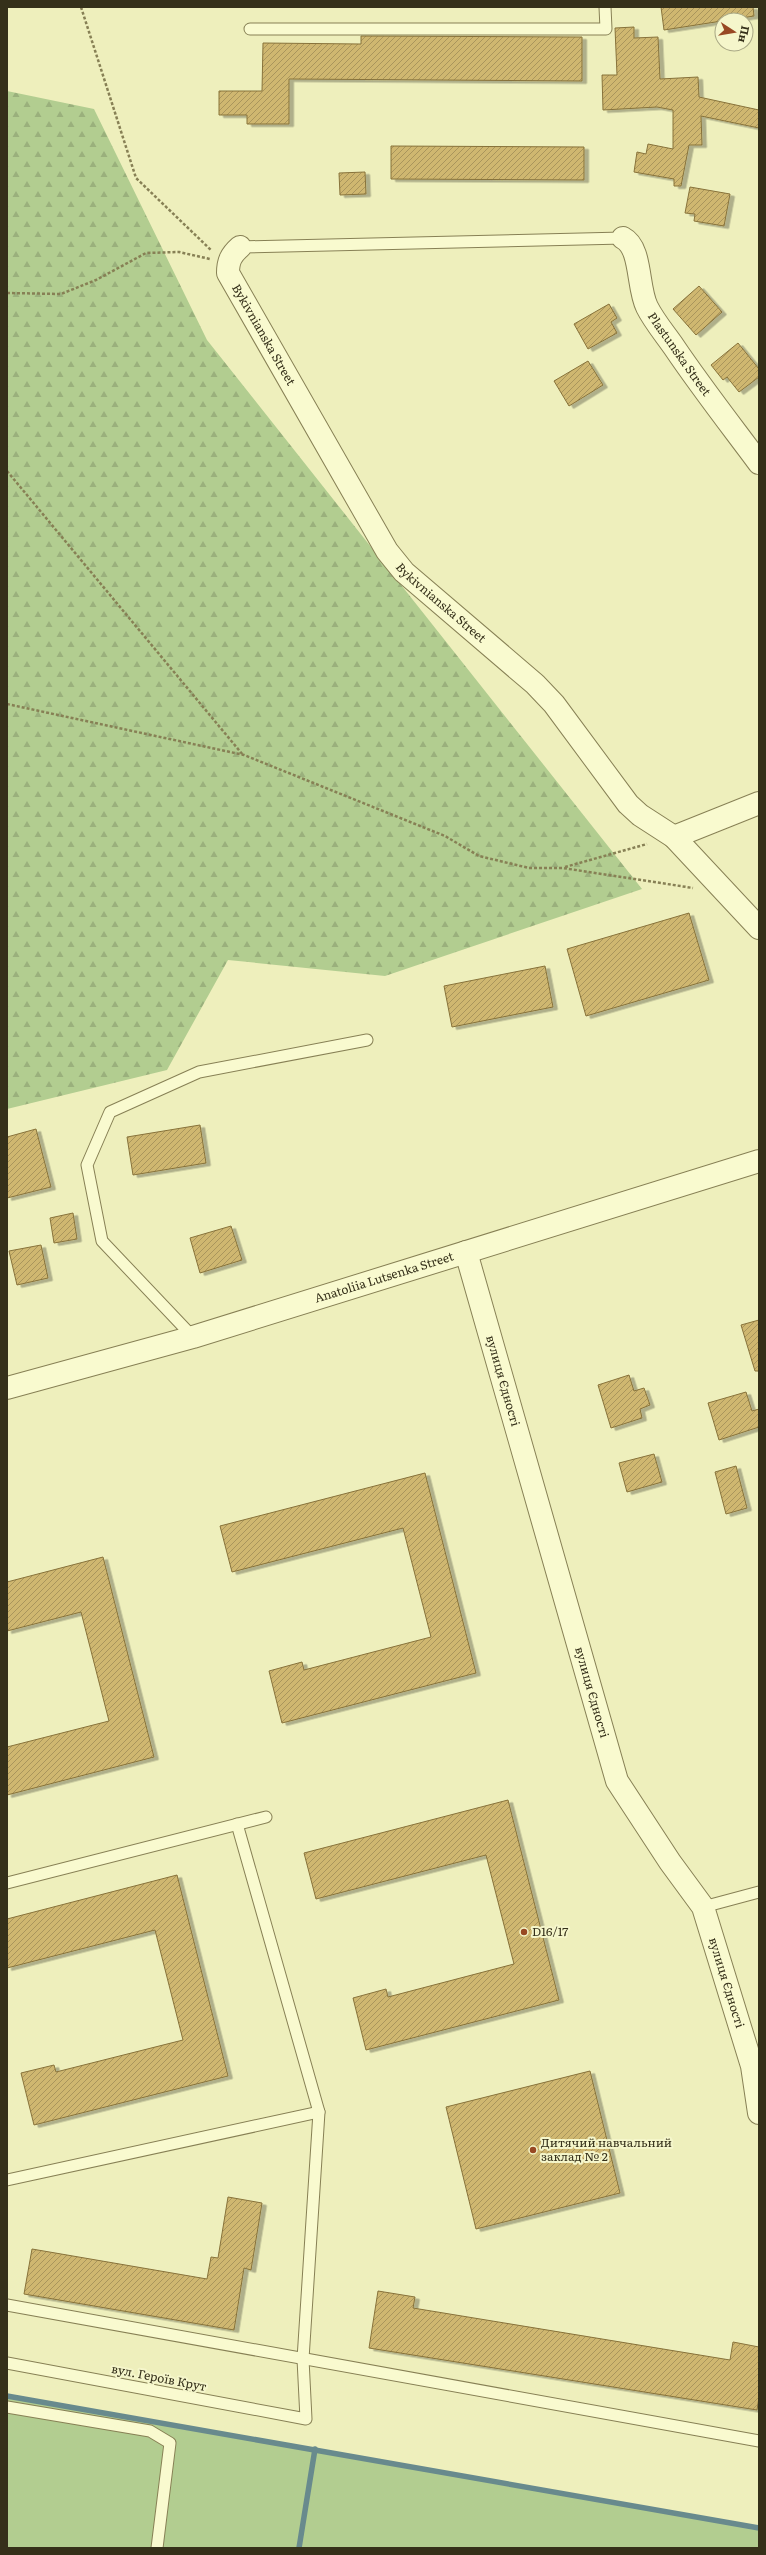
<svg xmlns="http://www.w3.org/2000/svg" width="766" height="2555" viewBox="0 0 766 2555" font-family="Literata,serif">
<defs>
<pattern id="forest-firs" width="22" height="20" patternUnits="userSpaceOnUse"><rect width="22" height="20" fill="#b2cd90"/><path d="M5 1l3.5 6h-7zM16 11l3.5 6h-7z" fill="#9ab07c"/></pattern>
<pattern id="building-hatch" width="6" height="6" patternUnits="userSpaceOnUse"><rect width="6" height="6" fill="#cfb770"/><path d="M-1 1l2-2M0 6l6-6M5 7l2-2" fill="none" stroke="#a9955b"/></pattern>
<filter id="shadow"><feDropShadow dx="4.5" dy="2.5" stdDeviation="0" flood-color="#0004"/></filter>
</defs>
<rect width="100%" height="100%" fill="#eeefbc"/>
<path fill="#b2cd90" d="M7,2396l752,132v20h-752z"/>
<path fill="url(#forest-firs)" d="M7,91l87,18 113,231 435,549 -257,87 -157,-16 -61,110 -160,39z"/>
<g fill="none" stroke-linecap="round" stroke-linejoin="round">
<g stroke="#688a8d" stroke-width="5.5">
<path d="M7,2396l752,132"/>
<path d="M299,2548l16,-99"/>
</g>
</g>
<g fill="url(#building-hatch)" stroke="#87723a" filter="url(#shadow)">
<path d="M661,7h92l1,9 -90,14z"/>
<path d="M634,27v11l24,-1 2,42 38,-2 1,20 60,13v18l-58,-12 1,29h-13l-8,41h-7v-7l-40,-7 3,-20 9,2 2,-10 25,5v-39l-16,-3 -54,3 -1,-35h15l-2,-47z"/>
<path d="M361,36l221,1v44l-293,-2v45h-42v-9h-28v-24h43l1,-48 98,1z"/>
<path d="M391,146l193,1v33l-193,-1z"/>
<path d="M365,172l1,22 -26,1 -1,-22z"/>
<path d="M690,187l40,7 -6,32 -30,-5 1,-7 -10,-1z"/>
<path d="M699,286l23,26 -26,23 -23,-26z"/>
<path d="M609,304l8,14 -6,4 6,11 -29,16 -14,-25z"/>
<path d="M738,343l21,26v8l-20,15 -12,-15 -4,3 -12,-15z"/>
<path d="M588,361l15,24 -34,21 -15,-25z"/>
<path d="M689,913l20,67 -123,36 -19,-67z"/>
<path d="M545,966l8,41 -101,20 -8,-41z"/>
<path d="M200,1125l6,38 -73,12 -6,-38z"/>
<path d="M36,1129l15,58 -44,11v-61z"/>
<path d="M73,1213l4,26 -23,4 -4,-25z"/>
<path d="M231,1226l11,34 -42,13 -10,-35z"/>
<path d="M41,1245l7,33 -31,7 -8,-34z"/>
<path d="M759,1320v51h-4l-14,-46z"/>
<path d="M629,1375l5,16 10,-3 6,17 -10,4 2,9 -31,10 -13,-43z"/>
<path d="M746,1392l6,19 7,-2v18l-40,13 -11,-37z"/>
<path d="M654,1454l8,28 -35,10 -8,-29z"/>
<path d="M736,1466l11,42 -21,6 -11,-42z"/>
<path d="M425,1473l51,200 -194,50 -13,-52 33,-9 2,8 127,-33 -28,-109 -171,44 -12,-46z"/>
<path d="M103,1557l51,200 -147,38v-48l102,-26 -28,-109 -74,19v-49z"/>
<path d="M508,1800l51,200 -193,50 -13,-52 33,-9 2,8 126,-33 -28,-109 -170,44 -12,-46z"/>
<path d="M177,1875l51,201 -194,49 -13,-52 33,-8 2,7 127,-32 -28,-110 -148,38v-49z"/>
<path d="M590,2071l30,122 -144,36 -30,-122z"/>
<path d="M228,2197l34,6 -11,67 -7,-2 -10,62 -210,-36 8,-45 175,30 4,-22 7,1z"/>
<path d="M378,2291l37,6 -2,11 317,52 3,-18 26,5v50l-2,13 -388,-62z"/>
</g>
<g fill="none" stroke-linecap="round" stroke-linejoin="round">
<g stroke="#878055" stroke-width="13">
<g id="lane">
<path d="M250,29h356l-1,-22"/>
<path d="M240,247l383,-9"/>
<path d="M193,1337l-91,-96 -15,-76 23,-53 89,-40 168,-32"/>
<path d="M7,1883l259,-66"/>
<path d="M703,1907l56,-15"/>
<path d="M7,2180l312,-68"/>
<path d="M7,2305l752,136"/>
<path d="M7,2363l299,56 -3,-60 16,-247 -82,-288"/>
<path d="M7,2407l143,24 20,12 -13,105"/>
</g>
</g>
<g stroke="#878055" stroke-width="24">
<g id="street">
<path id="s1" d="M623,238c19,10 14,49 24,69 7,14 18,27 27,40 27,40 56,77 85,116"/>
<path id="s2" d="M240,247c-9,8 -12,14 -12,26l159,278 17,21 131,112 19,20 74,100 12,11 34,22 85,91"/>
<path d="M674,837l85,-34"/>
<path id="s3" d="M466,1252l151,529 53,81 33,45 49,159 7,47"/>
<path id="s4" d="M7,1388l186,-51 566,-176"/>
</g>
</g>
<g stroke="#878055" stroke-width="2.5" stroke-dasharray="3 2" stroke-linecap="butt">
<path d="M81,7l55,171 76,73"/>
<path d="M7,293l54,1 35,-14 50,-27 33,-1 31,7"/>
<path d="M7,471l236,284"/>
<path d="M7,704l237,51 201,81 34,20 50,12h34l130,20"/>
<path d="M565,867l82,-23"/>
</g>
<use href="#lane" stroke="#f9facf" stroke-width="11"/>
<use href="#street" stroke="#f9facf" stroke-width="22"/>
</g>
<g fill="#984823" stroke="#f5f6cb" stroke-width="1.5">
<circle cx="524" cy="1932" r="4"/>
<circle cx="533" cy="2150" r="4"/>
</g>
<g text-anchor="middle" stroke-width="4" stroke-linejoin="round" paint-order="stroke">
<g font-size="12" fill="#35301a" stroke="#f5f6cb">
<text dy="4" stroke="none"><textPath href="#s2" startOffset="101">Bykivnianska Street</textPath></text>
<text dy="4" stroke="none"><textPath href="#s1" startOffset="132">Plastunska Street</textPath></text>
<text dy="4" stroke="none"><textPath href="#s2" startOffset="425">Bykivnianska Street</textPath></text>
<text dy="4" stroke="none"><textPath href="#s4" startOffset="393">Anatoliia Lutsenka Street</textPath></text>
<text dy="4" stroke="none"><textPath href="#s3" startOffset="134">вулиця Єдності</textPath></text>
<text dy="4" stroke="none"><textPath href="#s3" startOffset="458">вулиця Єдності</textPath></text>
<text dy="4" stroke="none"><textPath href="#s3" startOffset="782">вулиця Єдності</textPath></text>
<text transform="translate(159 2378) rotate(11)" y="4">вул. Героїв Крут</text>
</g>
<g font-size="12" fill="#35301a" stroke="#f5f6cb" text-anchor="start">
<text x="532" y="1936">D16/17</text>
<text x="541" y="2147">Дитячий навчальний<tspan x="541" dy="14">заклад № 2</tspan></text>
</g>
</g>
<rect width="766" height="2555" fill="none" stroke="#35301a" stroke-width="16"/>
<g transform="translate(734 32) rotate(102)"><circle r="19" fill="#f5f6cb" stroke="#a8a784"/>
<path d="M0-3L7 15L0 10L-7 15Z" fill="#984823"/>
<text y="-6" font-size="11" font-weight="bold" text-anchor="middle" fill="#35301a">Пн</text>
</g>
</svg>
